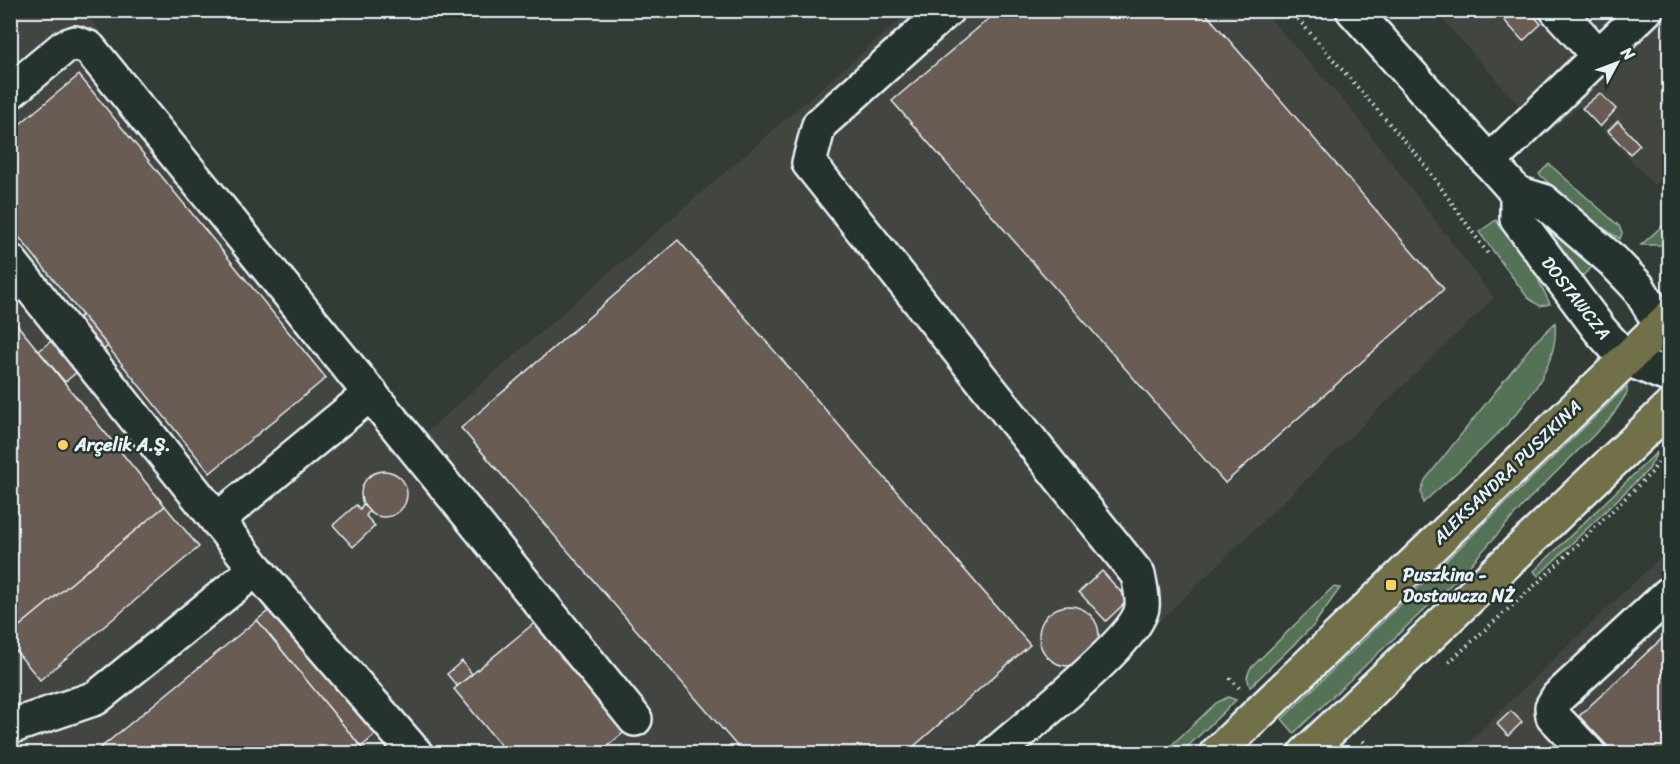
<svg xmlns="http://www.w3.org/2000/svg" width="1680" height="764" viewBox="0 0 1680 764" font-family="Sriracha,sans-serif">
<rect width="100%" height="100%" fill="#333b35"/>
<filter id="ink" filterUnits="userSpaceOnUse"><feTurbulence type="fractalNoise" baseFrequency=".0167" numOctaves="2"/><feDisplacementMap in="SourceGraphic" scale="12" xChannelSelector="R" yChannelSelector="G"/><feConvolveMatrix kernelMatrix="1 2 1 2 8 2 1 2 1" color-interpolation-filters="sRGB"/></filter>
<g filter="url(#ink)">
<g fill="#43453f">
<path d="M10,11h74l341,422 485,-422h353l88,98 143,189 -471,455h-1012z"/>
<path d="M1435,11h234v161l-15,13 -74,-79 -35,29z"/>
<path d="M1669,549v204l-212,1 49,-49z"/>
</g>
<g fill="#557157" stroke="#9eb1a8" stroke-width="1.5">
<path d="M1549,164l70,62 3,7 -2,6 -33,-21 -48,-44z"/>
<path d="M1530,209l62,58 -12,11z"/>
<path d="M1496,220l39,53 15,31 -10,2 -12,-8 -49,-66z"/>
<path d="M1669,220v25h-28z"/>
<path d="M1555,323c7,68 -86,136 -132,180l-2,-12 4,-11 108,-136z"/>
<path d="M1627,386v7l-16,25 -83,82 -65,73 -169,160 -12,-14z"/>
<path d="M1657,452l-8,17 -111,107 -4,-5z"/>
<path d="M1333,587l7,1 -27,38 -63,61 -3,-10 3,-8z"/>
<path d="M1228,697l8,3 -55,53h-18l53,-50z"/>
</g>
<g fill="#675b55" stroke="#e8f1f8" stroke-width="1.5">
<path d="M999,10h204l241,279 -219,194 -333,-382z"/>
<path d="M1495,10h34l12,14 -18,17z"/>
<path d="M79,75l247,303 -116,95 -200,-247v-94z"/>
<path d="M1600,93l16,16 -16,18 -18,-19z"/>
<path d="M1618,121l22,24 -10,9 -22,-23z"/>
<path d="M678,240l352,405 -125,109h-161l-283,-326z"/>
<path d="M82,315l26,31 -43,36 -26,-31z"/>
<path d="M10,316l155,190 -155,128z"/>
<circle cx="384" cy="494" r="23"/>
<path d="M363,504l6,7 -3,5 9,10 -22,21 -20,-22 23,-20 4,4z"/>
<path d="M165,506l34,41 -159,133 -30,-36v-10z"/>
<path d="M1102,571l26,29 -22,21 -27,-29z"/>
<path d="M277,604l104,126 -20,17 -104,-127z"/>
<circle cx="1069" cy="636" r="30"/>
<path d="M257,620l110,134h-274z"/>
<path d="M538,620l90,109 -30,25h-90l-54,-65z"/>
<path d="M1670,631v123h-55l-36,-38z"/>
<path d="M462,661l10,13 -15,12 -10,-12z"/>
<path d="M1511,711l11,11 -14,14 -11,-12z"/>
</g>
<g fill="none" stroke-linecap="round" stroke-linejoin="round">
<g stroke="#e8f1f8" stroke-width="38">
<g id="minor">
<path d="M947,10l-128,115 -10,38 329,412c2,10 5,21 4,32 -4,33 -118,121 -147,147"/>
<path d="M1353,10l164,183 26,8 69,59 26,27 32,53"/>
<path d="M1557,10l42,46"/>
<path d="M10,92l54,-45 11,-4 14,5 546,671"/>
<path d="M1489,162l157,-152"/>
<path d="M1517,193v26l83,111 25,28 45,18"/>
<path d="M10,261l246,308 160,185"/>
<path d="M217,520l154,-127"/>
<path d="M10,727l86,-29 160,-129"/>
<path d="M1589,754l-36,-38 -1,-9 6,-10 112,-104"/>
</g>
</g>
<g stroke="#e8f1f8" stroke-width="38">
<g id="major">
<path d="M1216,754l454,-437"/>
<path d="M1305,754l365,-347"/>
</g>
</g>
<g stroke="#e8f1f8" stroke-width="4" stroke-dasharray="1.5 4.5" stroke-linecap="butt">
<path d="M1290,10l132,151 66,93"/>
<path d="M1449,662l93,-83 110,-107 7,-12"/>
<path d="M1230,678l12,13"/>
<path d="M1363,741l13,13"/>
</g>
<use href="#minor" stroke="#26332d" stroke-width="33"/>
<use href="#major" stroke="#71704a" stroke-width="33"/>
</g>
</g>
<g fill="#ffd166" stroke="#26332d" stroke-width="2">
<circle cx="63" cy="445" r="6"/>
<rect x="1385" y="579" width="12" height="12" rx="3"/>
</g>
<g text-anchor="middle" stroke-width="5" stroke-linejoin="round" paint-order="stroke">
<g font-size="18" fill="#e8f1f8" stroke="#26332d">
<text transform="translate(1576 298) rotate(52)" y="6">DOSTAWCZA</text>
<text transform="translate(1507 472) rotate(-44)" y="6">ALEKSANDRA PUSZKINA</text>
</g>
<g font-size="18" font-weight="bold" fill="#e8f1f8" stroke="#26332d" text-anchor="start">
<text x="75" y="451">Arçelik A.Ş.</text>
<text x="1403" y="581">Puszkina -<tspan x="1403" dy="21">Dostawcza NŻ</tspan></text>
</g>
</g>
<rect width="1680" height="764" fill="none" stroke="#26332d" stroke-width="36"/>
<rect x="18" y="18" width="1644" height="728" fill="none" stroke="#e8f1f8" stroke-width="2" filter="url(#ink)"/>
<g transform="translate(1617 63) rotate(49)" stroke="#26332d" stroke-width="4.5" paint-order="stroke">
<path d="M0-4.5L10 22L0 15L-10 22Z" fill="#e8f1f8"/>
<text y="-9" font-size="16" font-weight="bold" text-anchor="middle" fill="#e8f1f8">N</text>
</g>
</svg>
